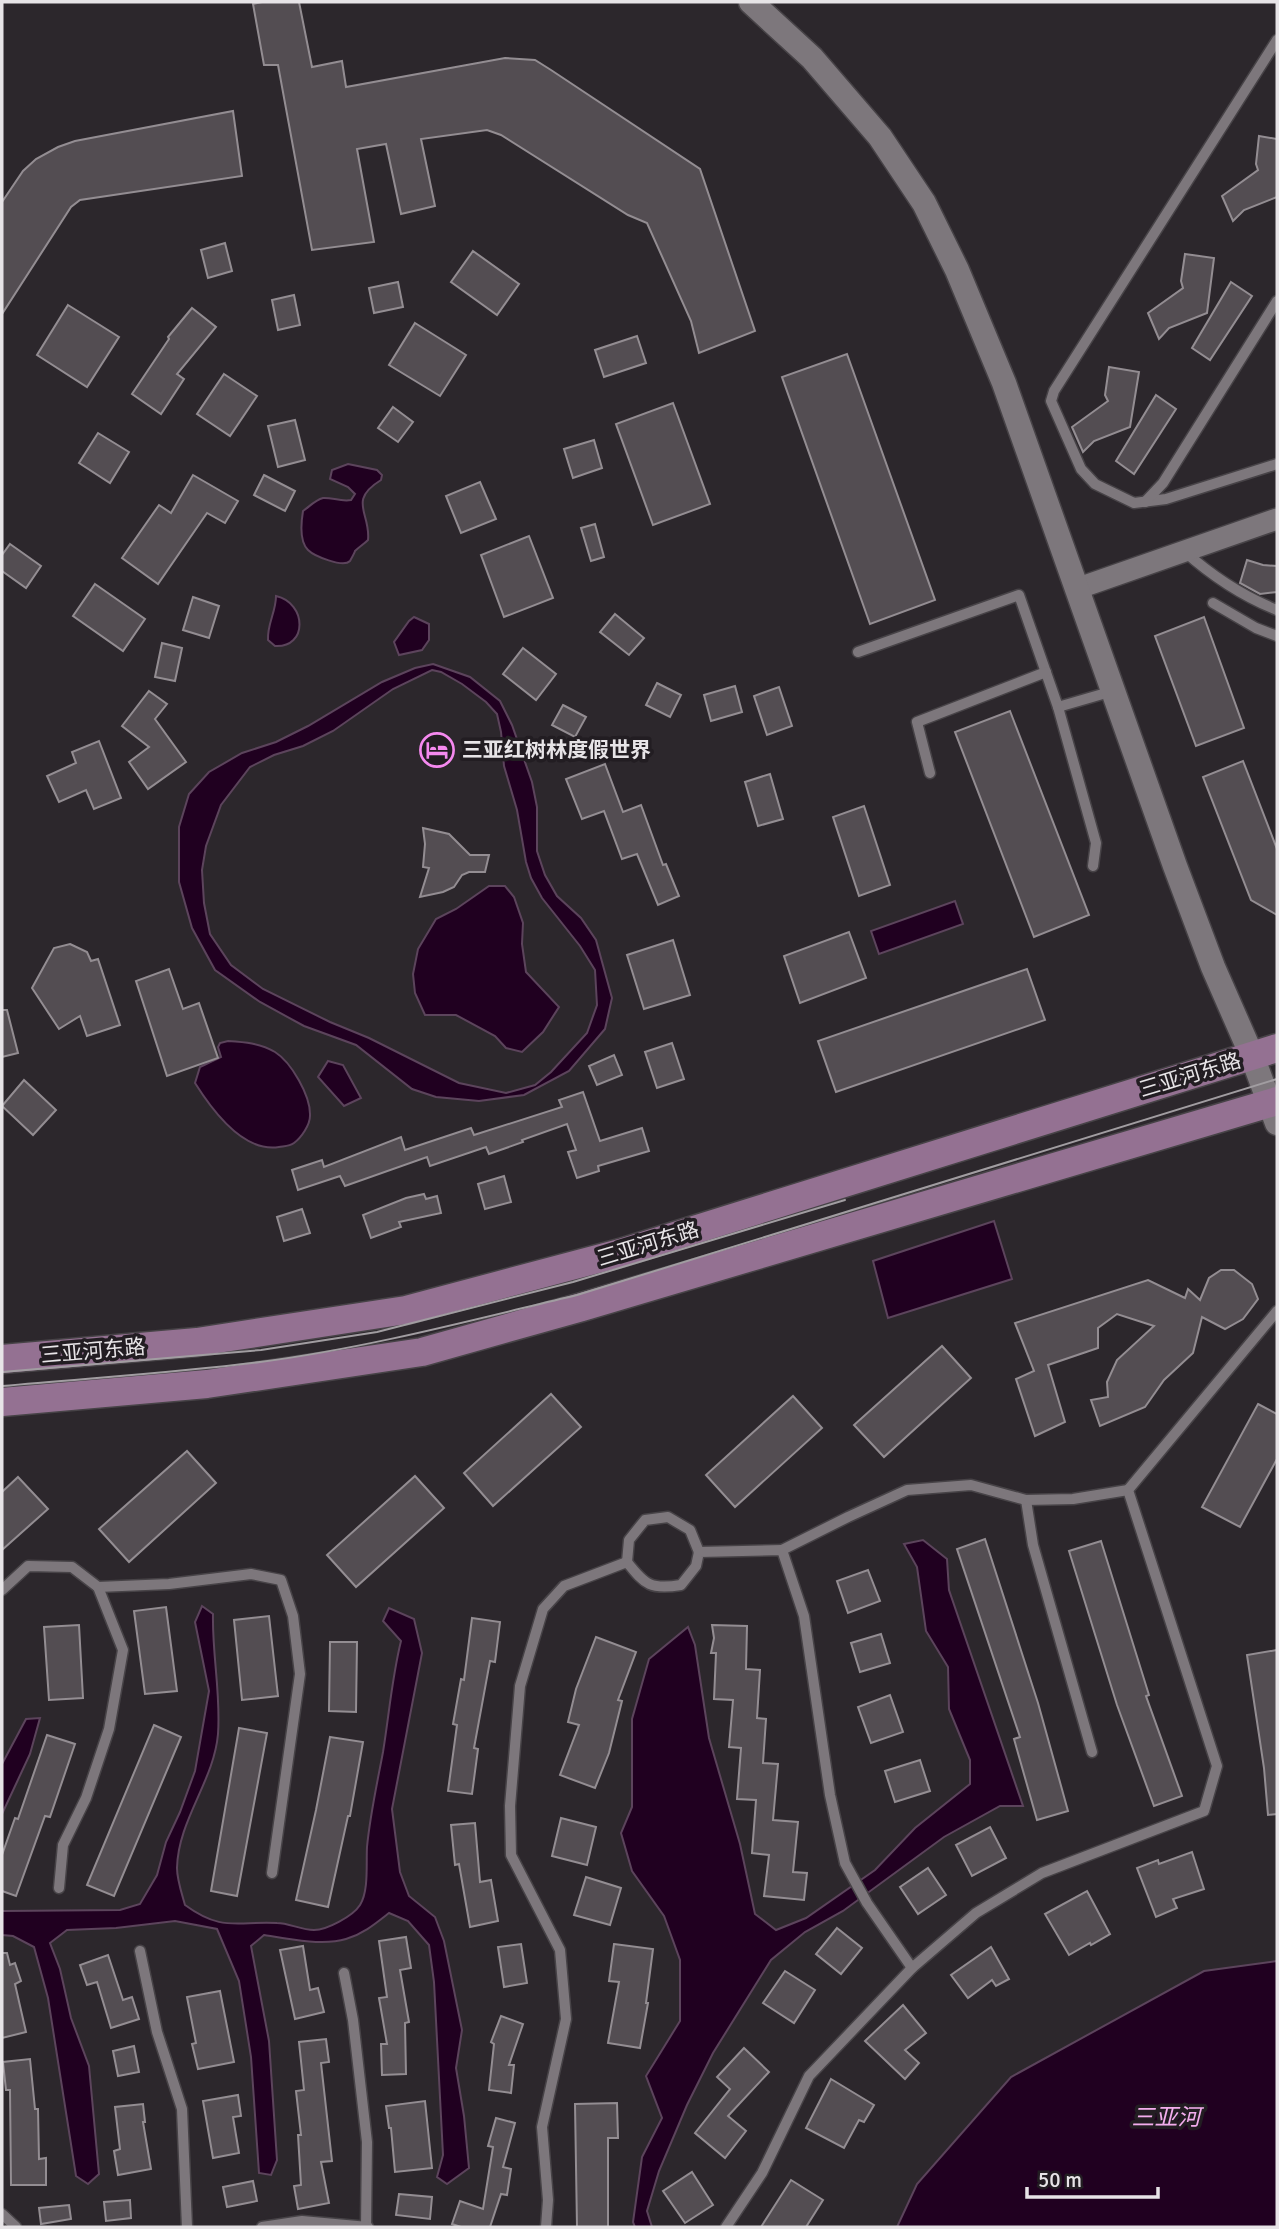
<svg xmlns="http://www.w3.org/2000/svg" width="1279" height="2229" viewBox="0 0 1279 2229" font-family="Signika,'Noto Sans SC',sans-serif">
<rect width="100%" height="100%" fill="#2c272c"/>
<g fill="#200020" stroke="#5c445c" stroke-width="2" fill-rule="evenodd">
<path d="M348,464l29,6 5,5 -1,5c-34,21 -10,33 -13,60 -4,4 -9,7 -13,11 0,1 -5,10 -5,10 -7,7 -36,-5 -42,-11 -9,-9 -7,-27 -5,-39 6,-4 12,-11 20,-13 8,-1 18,4 28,2l4,-6 -7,-7 -18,-8 2,-9z"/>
<path d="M276,596c31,7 32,52 -1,50l-7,-6c-1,-16 8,-28 8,-44z"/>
<path d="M414,617l15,7v16l-7,10 -23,5 -5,-13 15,-21z"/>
<path d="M433,664l37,13 30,24 12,24 20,57 5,25v44l8,24 12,21 24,22 15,22 16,58 -7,31 -36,42 -45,24 -45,6 -43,-4 -24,-8 -56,-44 -52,-19 -44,-24 -45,-32 -23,-42 -13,-46v-55l10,-33 20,-22 33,-19 34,-11 32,-16 74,-44 33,-14zM432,670l9,2 21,12 24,18 11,12 4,18 3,34 13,44 9,52 5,16 11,20 38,48 15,24 2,35 -10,28 -36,39 -16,13 -29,8 -47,-10 -90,-45 -39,-16 -67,-33 -32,-24 -21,-31 -6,-31 -2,-33 4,-24 15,-41 29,-38 24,-12 29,-9 30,-15 60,-42z"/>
<path d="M489,886h16l9,11 9,26 -1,21 4,28 33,35 -16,25 -21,20 -16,-4 -11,-12 -39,-21h-31l-10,-22 -2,-19 5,-25 18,-30 20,-10z"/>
<path d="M955,901l8,23 -84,30 -8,-23z"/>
<path d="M228,1041c16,1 32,2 47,11 16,10 36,44 35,64 0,9 -9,22 -16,27 -4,3 -9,3 -15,4 -36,6 -67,-37 -84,-64l5,-16 21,-10 -3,-10 2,-4z"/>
<path d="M328,1061l15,4 18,33 -17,8 -26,-29z"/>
<path d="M994,1221l18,58 -124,39 -15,-57z"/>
<path d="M923,1540l24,19 2,31 74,216h-23l-56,31 -101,74 -38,21 -34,28 -58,93 -26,52 -28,66 -12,40 5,16h-17l-2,-5 9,-65 20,-39 -16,-42 34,-55v-61l-16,-44 -32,-45 -11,-38 11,-26v-88l17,-60 39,-32 7,18 14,93 31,106 15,70 21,16 30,-12 69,-48 40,-42 55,-44v-24l-21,-51 -1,-42 -22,-36 -9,-64 -13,-23z"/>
<path d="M202,1606l11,8c-1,40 8,80 5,120 -4,47 -40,86 -41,134 0,12 5,26 8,37 37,27 51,16 92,18 12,0 24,7 37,7 13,0 39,-14 46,-25 9,-14 6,-42 7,-58 3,-32 10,-63 16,-95 6,-37 9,-75 18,-111l-18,-20 6,-13 25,11 8,34 -30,156 8,63 9,24 26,21 9,24 18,89 -6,38 8,48 5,52 -22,16 -10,-7 6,-22 -9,-173 -5,-37 -21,-24 -19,-8c-14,11 -26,21 -43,26 -23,7 -58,0 -82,-4l-13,11 18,95 8,119 -6,15 -12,-2 -8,-116 -12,-76 -22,-52 -42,-8 -59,7 -49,2 -17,13 10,26 11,49 18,48 10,108 -11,10 -12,-8 -28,-178 -14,-51 -21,-11 -11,-1v-24l118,-1 20,-6 17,-29 9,-33 14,-30 15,-41 14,-80 -14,-69z"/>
<path d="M40,1718l-10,36 -28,60v-50l24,-45z"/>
<path d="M1277,1961v266h-380l20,-43 94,-107 193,-106z"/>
</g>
<g fill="#534d52" stroke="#938d92" stroke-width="2">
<path d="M262,2h37l13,65 30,-6 4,26 159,-29 30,2 16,10 149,99 55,162 -56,22 -8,-32 -44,-98 -19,-8 -127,-80 -14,-5 -66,9 14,67 -34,8 -15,-70 -29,5 17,93 -62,8 -34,-185h-14l-11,-61z"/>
<path d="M233,111l9,65 -162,24 -9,7 -69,107v-112l21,-31 13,-12 22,-12 17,-6z"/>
<path d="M1259,136l18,3v58l-33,13 -11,11 -11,-25 36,-26 -2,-6z"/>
<path d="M225,243l7,28 -24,7 -7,-28z"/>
<path d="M473,251l46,33 -22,31 -46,-33z"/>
<path d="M1185,254l29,4 -7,55 -38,15 -10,11 -11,-26 35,-25 -2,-7z"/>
<path d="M398,282l5,25 -29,6 -5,-25z"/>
<path d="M1231,282l21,14 -42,64 -18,-12z"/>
<path d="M294,295l6,30 -22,5 -6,-30z"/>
<path d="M68,305l51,32 -32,50 -50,-32z"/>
<path d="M192,308l24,19 -39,47 7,5 -23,35 -29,-20 37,-55 -1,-2z"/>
<path d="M415,323l51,32 -26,41 -51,-31z"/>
<path d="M637,336l9,27 -42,14 -9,-27z"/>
<path d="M847,354l88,246 -65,24 -88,-247z"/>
<path d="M1109,367l30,5 -9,55 -36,14 -11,11 -11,-25 36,-26 -3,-6z"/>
<path d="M224,374l33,22 -27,40 -33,-22z"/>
<path d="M1156,395l20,14 -42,65 -18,-13z"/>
<path d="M673,403l37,101 -57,21 -37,-101z"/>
<path d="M393,407l20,15 -15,20 -20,-14z"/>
<path d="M295,420l10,40 -27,7 -10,-41z"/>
<path d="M98,433l31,19 -19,31 -31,-20z"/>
<path d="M594,440l8,28 -29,10 -9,-29z"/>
<path d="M193,475l45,26 -13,22 -18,-10 -49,71 -36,-26 37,-53 12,8z"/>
<path d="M264,475l31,16 -10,20 -31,-16z"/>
<path d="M480,482l16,37 -35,14 -15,-37z"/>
<path d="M595,524l9,33 -13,4 -10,-33z"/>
<path d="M529,536l24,62 -49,19 -23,-62z"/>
<path d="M10,544l31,22 -15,22 -24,-17v-16z"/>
<path d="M1247,560l16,5 14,1v26l-17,2 -20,-11z"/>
<path d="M95,584l50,35 -22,32 -50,-35z"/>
<path d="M193,597l26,9 -10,32 -26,-8z"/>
<path d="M615,614l29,24 -15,17 -29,-23z"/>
<path d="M1204,617l40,111 -48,18 -41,-110z"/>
<path d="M162,643l20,5 -7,33 -20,-4z"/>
<path d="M523,648l33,26 -20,26 -33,-26z"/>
<path d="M657,683l24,12 -11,22 -24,-12z"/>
<path d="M735,686l7,26 -31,9 -7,-26z"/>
<path d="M779,687l13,39 -25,9 -13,-39z"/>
<path d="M149,691l18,13 -12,15 31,43 -38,27 -19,-27 20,-15 -27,-21z"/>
<path d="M563,705l23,12 -11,20 -23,-12z"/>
<path d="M1010,711l79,204 -55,22 -79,-205z"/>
<path d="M99,741l22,57 -27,11 -8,-19 -27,12 -12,-26 29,-13 -4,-11z"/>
<path d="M1243,761l34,88v66l-26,-15 -48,-123z"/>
<path d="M605,764l18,48 18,-7 22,60 3,-1 13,32 -21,9 -21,-51 -15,5 -18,-48 -22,8 -16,-40z"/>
<path d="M770,774l13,45 -25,7 -13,-44z"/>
<path d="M864,806l26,79 -31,11 -26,-79z"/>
<path d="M423,828l26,6 21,21h19l-4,17h-16l-7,3 -8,12 -11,5 -23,5 9,-29 -6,-1 2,-23z"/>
<path d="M849,932l17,46 -66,25 -16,-47z"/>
<path d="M673,940l17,55 -46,14 -17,-54z"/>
<path d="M70,944l17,8 4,9 7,-2 22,66 -33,11 -7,-20 -21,13 -27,-41 22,-40z"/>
<path d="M169,969l14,40 16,-6 19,55 -51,18 -31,-95z"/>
<path d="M1027,969l18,51 -209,72 -18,-51z"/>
<path d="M2,1010h5l11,43 -16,4z"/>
<path d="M672,1043l12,36 -27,9 -12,-36z"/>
<path d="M614,1055l8,20 -25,10 -8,-19z"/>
<path d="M24,1080l32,30 -23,25 -31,-29z"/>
<path d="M583,1092l17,49 42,-13 7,23 -51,15 1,5 -22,7 -9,-26 8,-2 -9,-26 -45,16 1,2 -34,12 -3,-7 -56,19 -3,-9 -82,29 -5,-10 -42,14 -6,-20 30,-10 2,7 77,-30 4,13 66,-22 3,7 88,-28 -3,-7z"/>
<path d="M504,1176l7,26 -26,7 -7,-25z"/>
<path d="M424,1194l2,5 11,-3 4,17 -42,9 2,5 -30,11 -8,-23 43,-17z"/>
<path d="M302,1209l8,24 -26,8 -7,-24z"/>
<path d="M1221,1270h13l18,14 6,15 -15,20 -18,10 -23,-12 -9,36 -29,27 -19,27 -45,19 -9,-26 17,-3 -1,-15 10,-22 37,-34 -37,-12 -19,14v20l-50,17 17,57 -30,14 -19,-57 18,-8 -19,-48 133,-43 37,18 3,-9 12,11 9,-22z"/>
<path d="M942,1346l29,32 -87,79 -30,-32z"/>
<path d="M551,1394l30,33 -88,79 -29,-33z"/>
<path d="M793,1396l29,32 -87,79 -29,-32z"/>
<path d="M1258,1404l19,10v45l-37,68 -38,-20z"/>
<path d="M187,1451l29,32 -87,79 -30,-33z"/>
<path d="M415,1476l29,32 -88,79 -29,-32z"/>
<path d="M18,1477l30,32 -46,41v-58z"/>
<path d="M985,1539l53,164 30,108 -31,9 -23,-81 6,-2 -63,-188z"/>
<path d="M1101,1541l48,154 -3,1 36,100 -28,10 -37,-101 -48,-154z"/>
<path d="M868,1570l12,31 -32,12 -11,-32z"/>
<path d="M166,1607l11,84 -32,3 -11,-83z"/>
<path d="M269,1616l9,80 -36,4 -8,-80z"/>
<path d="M472,1618l28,4 -5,40 -5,-1 -16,87 4,1 -6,45 -24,-3 9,-66 -4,-1 8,-45 3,1z"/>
<path d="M79,1625l4,73 -34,2 -5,-73z"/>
<path d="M712,1625l35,1 -1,43 14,1 -3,48 9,1 -3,44 15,1 -5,56 25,2 -5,50 14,1 -3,27 -40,-4 5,-41 -17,-2 4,-53 -19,-1 4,-51 -12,-1 4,-47 -19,-1 2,-46h-5l3,-15z"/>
<path d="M881,1634l9,29 -30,9 -9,-29z"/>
<path d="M596,1637l40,15 -18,48 4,1 -13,52 -14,35 -35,-13 19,-50 -11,-3 8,-33z"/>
<path d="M330,1642h27l-1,70 -27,-1z"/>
<path d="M1277,1650v164l-9,1 -4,-47 -17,-113z"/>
<path d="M890,1695l13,37 -32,11 -13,-36z"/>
<path d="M154,1725l27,12 -67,159 -27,-11z"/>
<path d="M239,1728l28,5 -30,163 -26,-5z"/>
<path d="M47,1735l28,9 -25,73 -5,-1 -29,80 -14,-5v-36l13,-37 3,1z"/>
<path d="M330,1737l33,5 -13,74h-2l-20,91 -32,-7 20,-90z"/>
<path d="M920,1760l10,31 -35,11 -10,-31z"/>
<path d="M561,1818l35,9 -9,38 -35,-9z"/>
<path d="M475,1823l5,59 11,-2 7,41 -28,6 -11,-63 -4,1 -4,-40z"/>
<path d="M990,1827l16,31 -34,18 -16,-31z"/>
<path d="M1192,1852l12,37 -31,10 4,9 -21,9 -19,-49 21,-8 1,4z"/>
<path d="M928,1868l18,27 -28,19 -18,-27z"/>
<path d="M586,1877l35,11 -11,37 -36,-10z"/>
<path d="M1087,1891l23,43 -19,11 -1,-2 -21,12 -24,-41z"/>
<path d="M837,1928l25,20 -21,26 -25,-20z"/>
<path d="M406,1937l5,31 -11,2 9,52 -4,1 1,51 -24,1 -1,-31h6l-8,-46 8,-1 -8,-56z"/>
<path d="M521,1944l6,39 -23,4 -6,-40z"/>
<path d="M614,1944l39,5 -7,54h2l-8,45 -32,-5 11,-61 -10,-1z"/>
<path d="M303,1946l7,44 8,-2 6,24 -29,7 -15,-69z"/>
<path d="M991,1947l18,32 -13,7 -4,-6 -24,18 -17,-23z"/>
<path d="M2,1953h5l3,12 5,-2 6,18 -6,3 11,48 -24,6z"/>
<path d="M108,1955l15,45 9,-3 7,22 -28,9 -14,-46 -10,3 -7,-20z"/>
<path d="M785,1971l30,19 -21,33 -31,-20z"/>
<path d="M220,1991l14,71 -36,7 -6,-25 4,-1 -9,-46z"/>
<path d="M903,2005l23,28 -21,17 14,13 -14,16 -40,-38z"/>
<path d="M501,2016l22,8 -14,41h5l-3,28 -22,-3 5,-46 -3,-2z"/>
<path d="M326,2039l3,23 -8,1 11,98 -11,1 8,41 -31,6 -4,-23 7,-1 -3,-50h3l-5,-44 8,-1 -5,-48z"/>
<path d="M134,2046l5,26 -21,4 -5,-25z"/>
<path d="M744,2048l25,24 -41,44 18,15 -21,27 -30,-25 35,-44 -13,-12z"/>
<path d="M30,2059l5,50h3l1,50 7,-1v27h-35l-1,-95h-4l-3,-28z"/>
<path d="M831,2079l43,26 -10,17 -5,-2 -15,28 -38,-20z"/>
<path d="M238,2095l3,21 -8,1 6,36 -26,5 -10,-57z"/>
<path d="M425,2101l7,67 -37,4 -4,-44h-2l-3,-22z"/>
<path d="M617,2103l1,35h-10v89h-31l-2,-123z"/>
<path d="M143,2104l2,18h-2l8,47 -33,6 -4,-24 6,-2 -5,-42z"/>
<path d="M496,2118l19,5 -12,44 8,2 -4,26 -6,-1 -11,33h-29l-9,-3 8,-23 23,8 10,-62 -5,-1z"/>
<path d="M692,2172l21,33 -28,18 -22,-32z"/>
<path d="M791,2180l32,20 -17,27h-45z"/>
<path d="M253,2181l4,20 -30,6 -4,-20z"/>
<path d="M399,2194l33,3 -2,22 -34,-4z"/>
<path d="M130,2200l1,18 -25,3 -2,-19z"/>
<path d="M69,2205l2,14 -30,5 -2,-16z"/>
</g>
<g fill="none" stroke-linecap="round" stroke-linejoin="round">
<g stroke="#474347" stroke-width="13">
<g id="service">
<path d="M1277,40l-223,351 -3,10 30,68 14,15 39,19 32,-4 111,-35"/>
<path d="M1145,502l18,-19 114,-182"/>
<path d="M1184,551c28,25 58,45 93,59"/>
<path d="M1213,603l43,25 21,8"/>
<path d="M858,652l161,-57 39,112 55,-16"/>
<path d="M1058,707l38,136 -3,23"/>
<path d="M930,773l-13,-51 129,-50"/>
<path d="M1026,1500l7,45 59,207"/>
<path d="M782,1550l66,-33 59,-27 64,-5 55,15 47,-1 55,-9"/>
<path d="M627,1562l2,-22 16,-20 23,-3 22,13 9,22"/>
<path d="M98,1587l71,-3 82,-10 30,6 12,36 7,58 -28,199"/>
<path d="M2,1590l26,-24 44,1 26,20 25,63 -14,79 -23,69 -23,47 -4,43"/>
<path d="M140,1951l17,81 25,77 5,118"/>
<path d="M344,1973l9,47 14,122 -1,85"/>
<path d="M2,2214l14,13"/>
<path d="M262,2227l40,-6 66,6"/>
<path d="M546,2227l2,-27 -6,-73 24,-108 -6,-69 -49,-95 -1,-49 10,-120 23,-77 21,-23 63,-24c18,23 24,28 54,23l15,-19 3,-14 83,-2 22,66 26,179 15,68 22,40 45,65"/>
<path d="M726,2227l36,-54 47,-97 103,-108 64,-55 66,-40 162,-62 13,-45 -89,-276 149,-179"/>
</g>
</g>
<g stroke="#474347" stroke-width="24">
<path id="minor" d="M1076,589l201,-70"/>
</g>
<g stroke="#474347" stroke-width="27">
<path id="tertiary" d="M751,2l61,56 68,79 44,66 33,67 47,113 171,483 38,101 39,89 25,67"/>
</g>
<g stroke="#474347" stroke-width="31">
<g id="secondary">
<path d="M2,1359l195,-17 209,-32 214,-57 657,-205"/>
<path d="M2,1402l205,-18 215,-32 160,-45 695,-206"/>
</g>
</g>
<use href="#service" stroke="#7d777c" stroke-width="10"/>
<use href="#minor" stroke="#7d777c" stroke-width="21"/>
<use href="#tertiary" stroke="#7d777c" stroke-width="24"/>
<use href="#secondary" stroke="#947192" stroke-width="28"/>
<g stroke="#a19da1" stroke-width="2">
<path d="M2,1372l259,-22 116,-18 196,-50 272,-82"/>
<path d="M2,1386c86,-8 173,-13 258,-24 107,-14 212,-42 317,-67l700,-216"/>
</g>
</g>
<defs>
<g id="hotel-ring" transform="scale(1.75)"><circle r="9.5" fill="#221d22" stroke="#f589ef" stroke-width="1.5"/><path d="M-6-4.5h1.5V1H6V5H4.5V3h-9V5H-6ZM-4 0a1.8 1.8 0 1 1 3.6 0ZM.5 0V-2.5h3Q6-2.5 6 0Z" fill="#f589ef"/></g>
</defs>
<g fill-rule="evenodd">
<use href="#hotel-ring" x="437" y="750"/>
</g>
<g text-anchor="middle" stroke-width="7" stroke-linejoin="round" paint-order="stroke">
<g font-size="21" font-weight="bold" fill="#e7e4e7" stroke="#221d22" text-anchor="start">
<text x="462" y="757">三亚红树林度假世界</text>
</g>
<g font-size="21" fill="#e7e4e7" stroke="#221d22">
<text transform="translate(1190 1075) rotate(-17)" y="7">三亚河东路</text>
<text transform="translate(648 1244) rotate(-17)" y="7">三亚河东路</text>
<text transform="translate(93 1351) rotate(-5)" y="7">三亚河东路</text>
</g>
<g font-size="23" font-style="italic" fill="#f3aded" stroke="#221d22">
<text x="1166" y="2125">三亚河</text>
</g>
</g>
<rect width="1279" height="2229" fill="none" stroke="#e7e4e7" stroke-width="7"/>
<path d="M1027 2187v10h131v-10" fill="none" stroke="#e7e4e7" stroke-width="3.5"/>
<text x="1038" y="2187" font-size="21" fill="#e7e4e7" stroke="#221d22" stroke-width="5" paint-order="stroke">50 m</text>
</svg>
